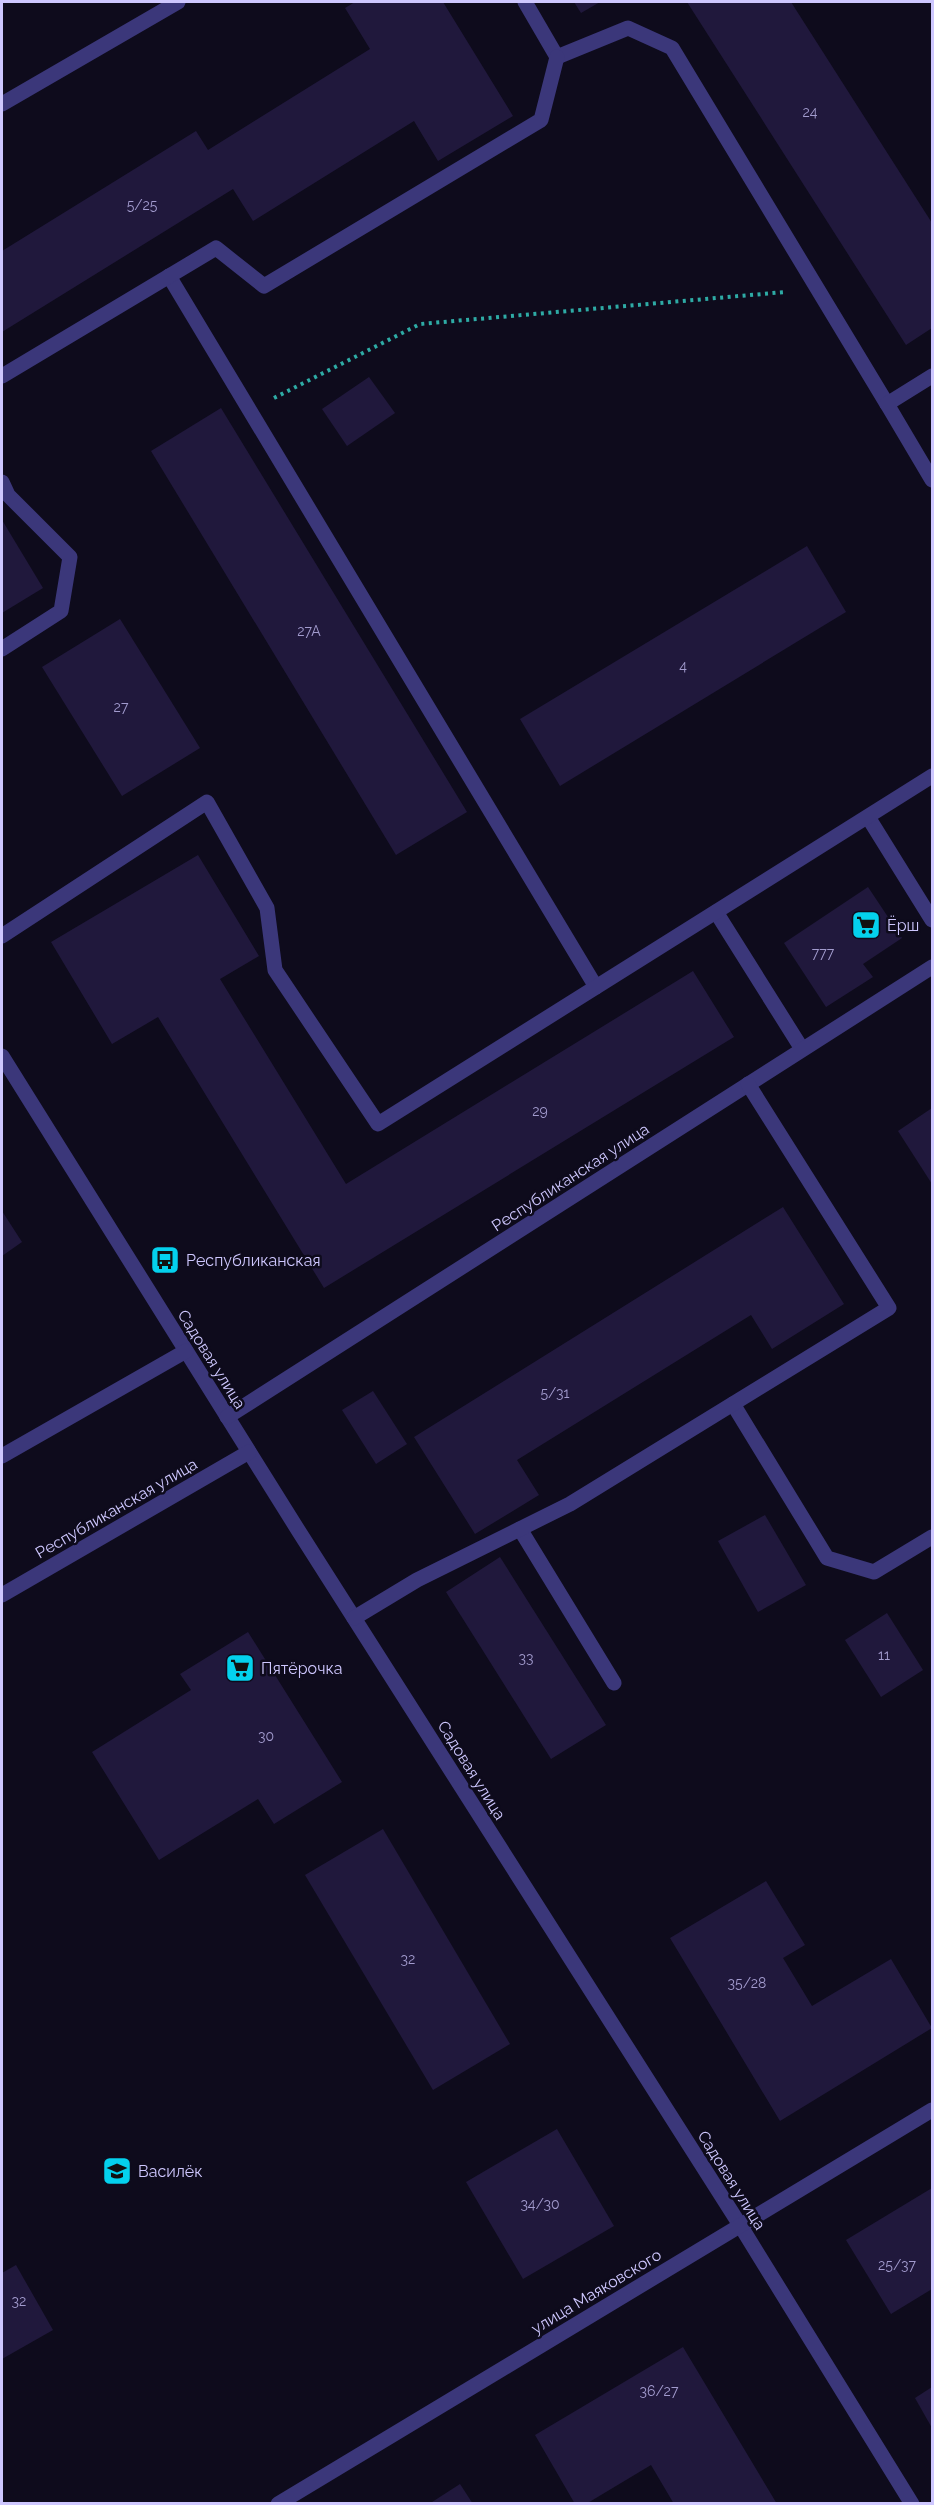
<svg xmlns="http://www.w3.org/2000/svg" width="934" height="2505" viewBox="0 0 934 2505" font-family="Raleway,sans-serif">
<rect width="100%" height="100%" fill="#0e0b1c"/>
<g fill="#20183c">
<path d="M355,2h88l70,114 -75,45 -24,-40 -161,100 -20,-32 -231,143v-81l194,-120 12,19 162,-101 -25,-41z"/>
<path d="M574,2h26l-19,11z"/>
<path d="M687,2h104l141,221v105l-26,17z"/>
<path d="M369,377l26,36 -48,33 -25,-37z"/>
<path d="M221,408l246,404 -71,43 -245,-404z"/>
<path d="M2,520l41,68 -41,25z"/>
<path d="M807,546l39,66 -286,174 -40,-67z"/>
<path d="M120,619l80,129 -78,48 -80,-129z"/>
<path d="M198,855l61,101 -39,23 126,205 347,-213 41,66 -410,251 -166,-271 -46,27 -61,-102z"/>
<path d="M868,887l34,51 -39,26 10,13 -47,30 -42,-64z"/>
<path d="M932,1108v76l-34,-53z"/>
<path d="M783,1207l61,97 -72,45 -21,-34 -234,145 22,35 -64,39 -61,-97z"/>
<path d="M2,1211l20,31 -20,14z"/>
<path d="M373,1391l34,53 -31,20 -34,-54z"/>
<path d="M765,1515l41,70 -48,27 -40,-71z"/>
<path d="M500,1557l106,168 -55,34 -105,-167z"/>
<path d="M887,1613l36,57 -42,27 -36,-57z"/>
<path d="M248,1632l94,150 -68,42 -16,-25 -99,61 -67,-108 99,-62 -11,-16z"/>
<path d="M383,1829l127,215 -77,46 -128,-215z"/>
<path d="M766,1881l39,64 -22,13 29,48 79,-47 41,69 -152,93 -110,-183z"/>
<path d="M557,2129l57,97 -91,53 -57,-97z"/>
<path d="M932,2188v101l-41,25 -45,-74z"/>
<path d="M16,2265l37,65 -51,29v-86z"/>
<path d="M683,2347l94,157h-103l-23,-39 -65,39h-11l-40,-69z"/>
<path d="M932,2387v41l-17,-30z"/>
<path d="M460,2484l13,20h-44z"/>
</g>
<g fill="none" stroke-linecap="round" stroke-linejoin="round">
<path stroke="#2eaba5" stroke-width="4" stroke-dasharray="3 4.5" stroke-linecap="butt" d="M274,398l146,-74 365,-32"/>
<g stroke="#3b377a" stroke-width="15">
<path d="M525,2l32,55 71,-29 44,20 215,356"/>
<path d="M2,104l176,-102"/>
<path d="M169,276l427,711"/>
<path d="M2,376l214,-128 48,38 277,-166 16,-63"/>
<path d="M932,376l-45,28 45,76"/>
<path d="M2,482l6,13 62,62 -9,54 -59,38"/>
<path d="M868,817l64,103"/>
<path d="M716,912l86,137"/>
<path d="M2,936l205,-134 60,106 8,62 103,154 554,-348"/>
<path d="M2,1056l296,474 442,695 172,279"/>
<path d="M733,1404l94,154 47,14 58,-35"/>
<path d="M227,1417l705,-450"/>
<path d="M2,1456l184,-105"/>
<path d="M520,1529l94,154"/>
<path d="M2,1595l247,-143"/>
<path d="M354,1618l63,-38 153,-76 319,-196 -141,-224"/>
<path d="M278,2504l654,-394"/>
</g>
</g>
<defs>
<g id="supermarket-square" transform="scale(1.5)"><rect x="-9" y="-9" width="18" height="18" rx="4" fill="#04d1ed" stroke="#0e0b1c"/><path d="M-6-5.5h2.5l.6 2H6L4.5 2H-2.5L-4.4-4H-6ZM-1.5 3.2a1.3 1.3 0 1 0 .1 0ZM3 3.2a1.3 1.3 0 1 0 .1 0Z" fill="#111"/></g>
<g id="bus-square" transform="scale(1.5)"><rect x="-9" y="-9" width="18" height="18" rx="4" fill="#04d1ed" stroke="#0e0b1c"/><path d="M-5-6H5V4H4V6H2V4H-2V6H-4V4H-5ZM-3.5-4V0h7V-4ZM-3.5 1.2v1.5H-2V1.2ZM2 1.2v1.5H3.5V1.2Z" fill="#111"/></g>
<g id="school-square" transform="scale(1.5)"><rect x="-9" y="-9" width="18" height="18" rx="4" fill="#04d1ed" stroke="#0e0b1c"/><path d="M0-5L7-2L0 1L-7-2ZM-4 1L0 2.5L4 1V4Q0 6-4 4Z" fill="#111"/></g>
</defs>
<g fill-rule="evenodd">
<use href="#supermarket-square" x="866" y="925"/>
<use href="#bus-square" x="165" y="1260"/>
<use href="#supermarket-square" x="240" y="1668"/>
<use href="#school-square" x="117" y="2171"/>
</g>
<g text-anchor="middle" stroke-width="5" stroke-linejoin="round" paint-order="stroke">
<g font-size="14" fill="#a29bce">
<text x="810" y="117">24</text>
<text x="142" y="210">5/25</text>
<text x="309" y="636">27А</text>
<text x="683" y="671">4</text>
<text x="121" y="712">27</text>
<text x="823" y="958">777</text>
<text x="540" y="1116">29</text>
<text x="555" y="1398">5/31</text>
<text x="884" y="1660">11</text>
<text x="526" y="1663">33</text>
<text x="266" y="1741">30</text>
<text x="408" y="1964">32</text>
<text x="747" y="1988">35/28</text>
<text x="540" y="2209">34/30</text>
<text x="897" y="2270">25/37</text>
<text x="19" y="2306">32</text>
<text x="659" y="2396">36/27</text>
</g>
<g font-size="16" fill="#cec7fe" stroke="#0e0b1c" text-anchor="start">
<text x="887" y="931">Ёрш</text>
<text x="186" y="1266">Республиканская</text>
<text x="261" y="1674">Пятёрочка</text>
<text x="138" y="2177">Василёк</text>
</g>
<g font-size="16" fill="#cec7fe" stroke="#0e0b1c">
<text transform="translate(570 1177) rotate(-33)" y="6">Республиканская улица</text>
<text transform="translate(212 1359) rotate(58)" y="6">Садовая улица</text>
<text transform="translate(116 1508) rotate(-30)" y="6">Республиканская улица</text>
<text transform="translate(472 1770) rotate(58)" y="6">Садовая улица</text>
<text transform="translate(732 2180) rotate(58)" y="6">Садовая улица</text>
<text transform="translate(596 2291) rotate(-31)" y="6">улица Маяковского</text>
</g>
</g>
<rect width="934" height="2505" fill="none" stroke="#cec7fe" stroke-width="6"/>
</svg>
